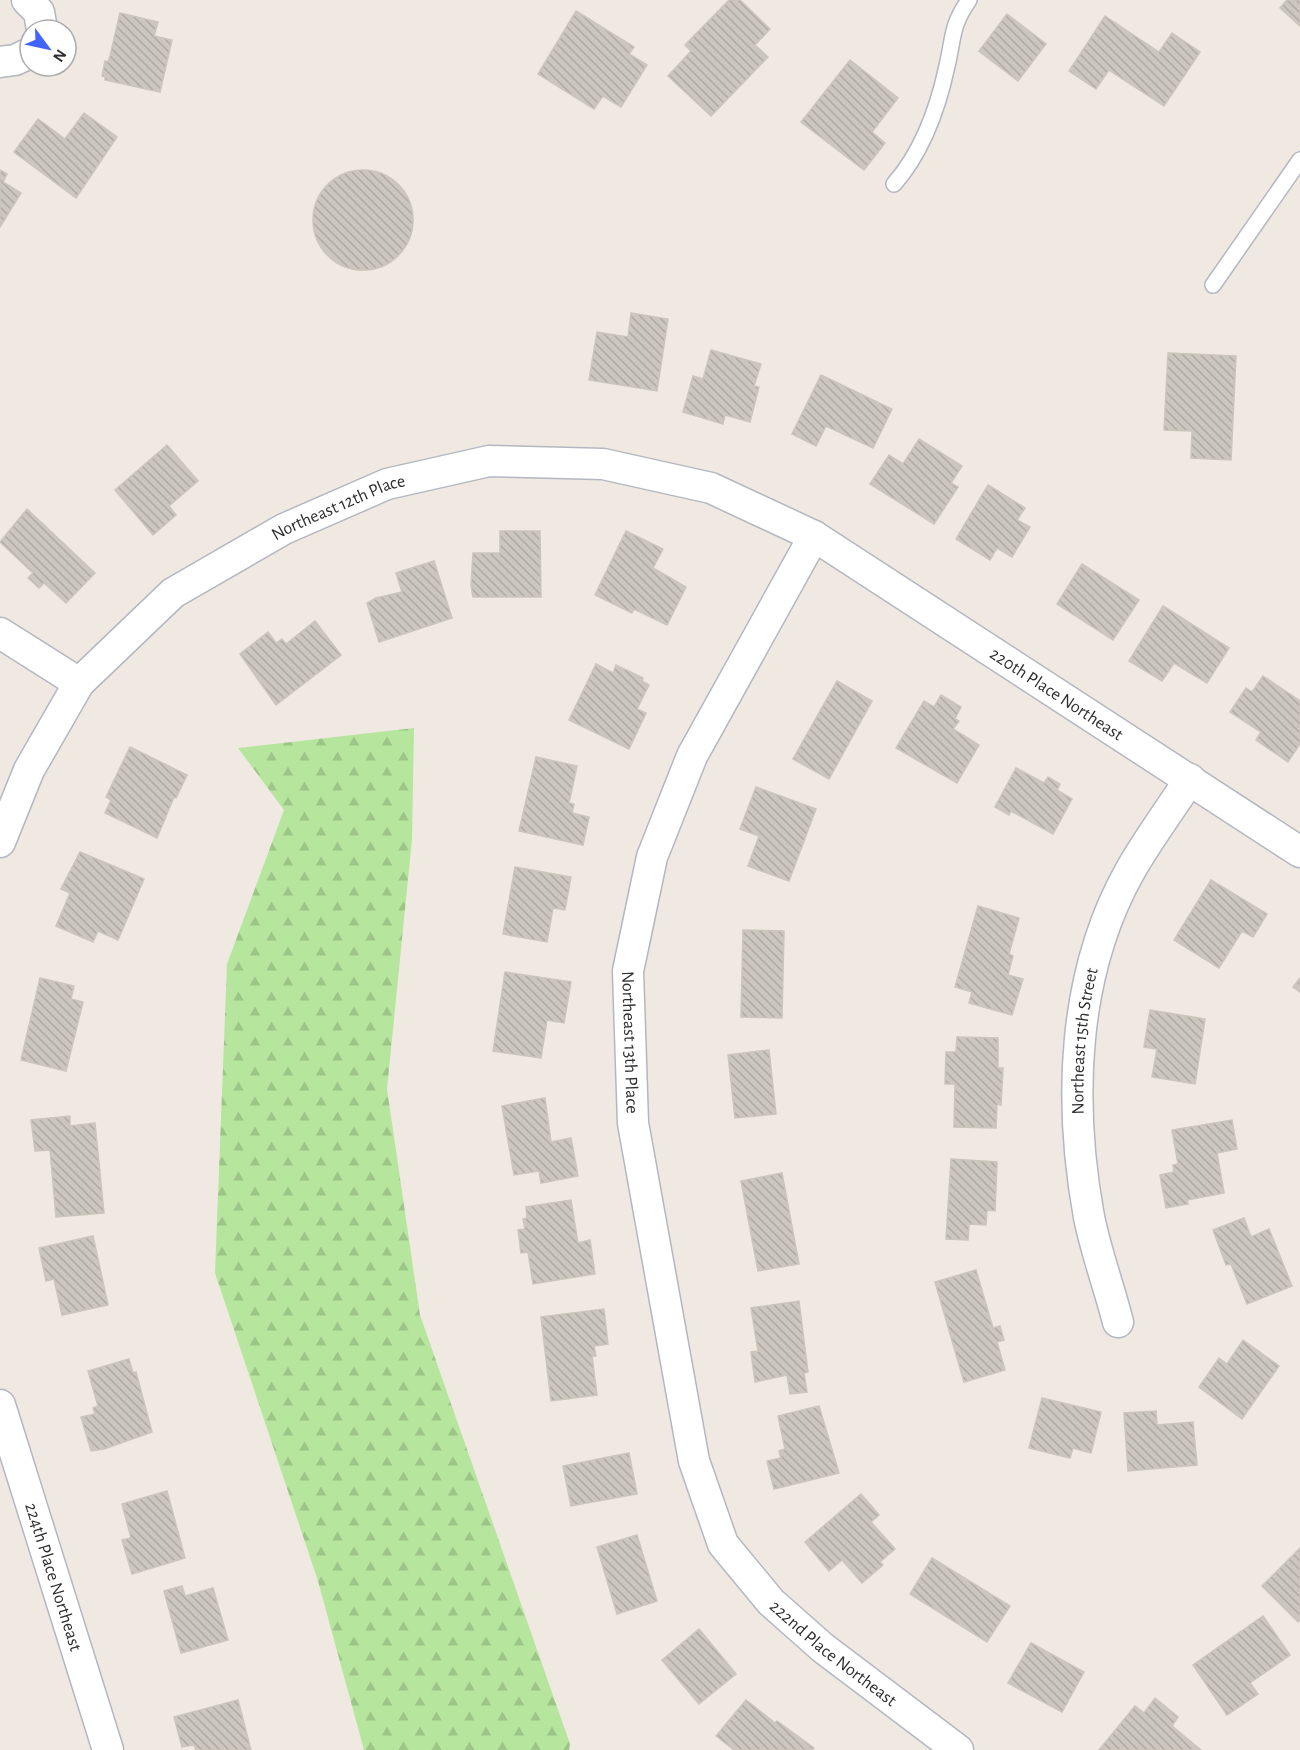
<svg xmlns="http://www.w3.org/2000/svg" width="1300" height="1750" viewBox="0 0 1300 1750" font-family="'Alegreya Sans',sans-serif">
<defs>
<pattern id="forest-firs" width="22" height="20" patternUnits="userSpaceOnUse" patternTransform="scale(1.5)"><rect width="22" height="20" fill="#b6e59e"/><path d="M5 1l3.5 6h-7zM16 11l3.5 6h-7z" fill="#9dc588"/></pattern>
<pattern id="building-back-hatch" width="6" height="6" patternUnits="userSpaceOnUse" patternTransform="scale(1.5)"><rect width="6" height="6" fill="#cbc7bf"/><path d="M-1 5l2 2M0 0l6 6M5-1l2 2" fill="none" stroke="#afaba4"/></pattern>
</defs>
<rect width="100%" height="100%" fill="#efe9e1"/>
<path fill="url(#forest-firs)" d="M414,728l-2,111 -25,250 33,226 150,429 -1,6h-205l-46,-169 -103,-308 12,-309 57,-154 -46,-62z"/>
<g fill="url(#building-back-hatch)" stroke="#cbc5ba" stroke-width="1.5">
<path d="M729,0h11l30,29 -15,16 13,12 -57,59 -43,-40 23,-25 -6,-6z"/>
<path d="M1287,0h13v26l-20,-18z"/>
<path d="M576,11l58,36 -5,7 18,11 -26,42 -18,-11 -9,13 -56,-35z"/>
<path d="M120,13l38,9 -4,14 18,4 -12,52 -55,-12v-3l-3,-1 3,-15 3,1 2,-6z"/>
<path d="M1007,14l39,30 -28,37 -39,-30z"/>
<path d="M1105,16l54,36 13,-19 28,19 -36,54 -55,-36 -13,19 -27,-18z"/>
<path d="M850,60l48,38 -26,34 13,11 -21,27 -63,-48z"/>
<path d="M84,113l33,24 -41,61 -62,-46 24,-33 27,20z"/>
<circle cx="363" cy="220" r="50"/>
<path d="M0,170l7,4 -4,8 18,11 -21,34z"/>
<path d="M631,313l37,6 -11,72 -68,-11 8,-48 31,5z"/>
<path d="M711,350l50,14 -7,22 5,1 -9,35 -25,-7 -2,9 -40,-12 10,-36 10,3z"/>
<path d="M1168,353l68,3 -5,104 -40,-2 1,-27 -28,-1z"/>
<path d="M821,375l71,34 -19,39 -47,-22 -10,20 -24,-12z"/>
<path d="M919,439l43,27 -11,17 7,4 -24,37 -64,-40 19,-29 14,9z"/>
<path d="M167,445l31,36 -29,25 7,9 -23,20 -38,-45z"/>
<path d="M988,485l37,23 -8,12 13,7 -18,30 -15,-9 -7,12 -34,-21z"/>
<path d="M27,509l68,64 -29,30 -22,-20 -5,5 -11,-10 5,-5 -33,-31z"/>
<path d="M500,531h40l1,66h-68l-2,-12 2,-32h27z"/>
<path d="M626,531l37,18 -10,19 33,19 -19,38 -33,-16 -2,4 -37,-18z"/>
<path d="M434,561l18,57 -73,24 -12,-39 9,-5 26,-6 -6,-19z"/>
<path d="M1082,564l57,36 -26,40 -56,-36z"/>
<path d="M1163,606l66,42 -22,35 -33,-20 -12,18 -33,-20z"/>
<path d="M315,621l26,34 -65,50 -36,-51 28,-22 8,11 6,-4 4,5z"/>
<path d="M596,664l17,9 3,-8 27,13 -1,3 7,4 -12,24 9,4 -17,36 -60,-29z"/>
<path d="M1263,676l37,25v43l-12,18 -32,-22 5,-8 -31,-20 16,-24 6,4z"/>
<path d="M837,681l35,20 -43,78 -36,-20z"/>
<path d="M941,695l20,12 -6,12 4,2 -6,8 26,16 -22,38 -61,-35 28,-47 10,6z"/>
<path d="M130,747l57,28 -11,23 -2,-1 -17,41 -52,-25 6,-13 -5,-3z"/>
<path d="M536,757l41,9 -8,37 5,1 -2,9 17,4 -6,28 -64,-14z"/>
<path d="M1016,768l28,15 4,-6 12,7 -3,6 15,9 -19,35 -42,-23 -2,4 -14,-8z"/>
<path d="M756,787l60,22 -27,72 -41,-15 11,-30 -19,-7z"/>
<path d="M80,852l64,27 -26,61 -20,-9 -5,11 -37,-16 14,-33 -9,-4z"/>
<path d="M515,867l56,10 -6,33 -12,-2 -6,34 -44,-8z"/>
<path d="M1211,880l56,34 -14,23 -11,-6 -23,37 -45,-28z"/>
<path d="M978,906l41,12 -10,36 4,2 -5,19 15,4 -11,36 -43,-12 3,-11 -17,-5z"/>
<path d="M743,930l41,1 -2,87 -41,-1z"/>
<path d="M505,972l66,10 -7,41 -17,-3 -6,38 -48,-7z"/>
<path d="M40,978l34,8 -3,13 12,3 -17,69 -45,-11z"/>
<path d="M1300,978v14l-7,-5z"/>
<path d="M1150,1010l55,9 -10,65 -43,-7 5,-28 -13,-2z"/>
<path d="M957,1037l41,1v30h5l-2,37 -4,-1 -1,24 -42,-1 1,-43h-10l1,-32h10z"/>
<path d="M769,1050l7,64 -41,4 -7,-63z"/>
<path d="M545,1098l6,44 20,-4 7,38 -37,7 -2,-12 -25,4 -12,-69z"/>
<path d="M70,1116v10l25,-3 9,90 -48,4 -6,-67 -15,1 -4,-31z"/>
<path d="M1232,1120l5,29 -20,4 7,40 -37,7 1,4 -22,4 -6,-33 14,-3 -1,-7 5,-1 -6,-34z"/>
<path d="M951,1159l46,3 -2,49 -8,-1 -1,15 -17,-1 -1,16 -22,-1z"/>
<path d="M782,1173l17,91 -41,7 -17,-90z"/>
<path d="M571,1200l7,43 12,-3 5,34 -62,10 -5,-32 -7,1 -3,-23 7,-1 -2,-10 4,-1 -1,-11z"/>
<path d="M1244,1218l7,19 18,-8 23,57 -45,18 -16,-40 -5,1 -13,-35z"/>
<path d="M93,1236l15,69 -46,10 -8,-36 -8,2 -7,-33z"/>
<path d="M976,1270l17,58 7,-2 4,14 -7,2 8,28 -41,12 -29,-100z"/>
<path d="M799,1301l9,71 -4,1 3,19 -17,2 -3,-19 -32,7 -4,-30 7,-1 -7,-43z"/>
<path d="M604,1309l4,35 -14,2 2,10h-4l5,39 -46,6 -10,-84z"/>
<path d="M1243,1340l36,26 -37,53 -43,-32 20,-29 8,6z"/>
<path d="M129,1359l4,14 3,-1 16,60 -48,17 -13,2 -10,-34 14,-3 -2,-6 5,-2 -10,-35z"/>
<path d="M1042,1398l59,14 -10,41 -18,-5 -3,10 -41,-10z"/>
<path d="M819,1406l20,67 -65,16 -7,-28 14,-3 -2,-7 6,-2 -7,-33z"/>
<path d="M1156,1411l1,14 36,-3 4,43 -69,6 -4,-58z"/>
<path d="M629,1453l8,41 -66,12 -8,-40z"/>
<path d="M167,1491l18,67 -53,16 -10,-34 9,-2 -9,-34z"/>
<path d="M861,1494l18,21 -8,7 24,27 -15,13 3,3 -21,18 -20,-23 -13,11 -24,-29z"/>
<path d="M637,1535l20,66 -40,13 -20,-67z"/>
<path d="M1300,1548v72l-2,2 -36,-36z"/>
<path d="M932,1558l78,48 -23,36 -77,-48z"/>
<path d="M182,1586l3,10 28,-8 15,52 -47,13 -17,-62z"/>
<path d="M1263,1616l27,39 -40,28 8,11 -31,21 -34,-50z"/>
<path d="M699,1629l37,45 -37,30 -37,-44z"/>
<path d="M1031,1643l53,29 -22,40 -54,-29z"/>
<path d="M1155,1698l23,19 -6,9 29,24h-102l36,-44 9,7z"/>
<path d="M238,1700l13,50h-55l-2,-5 -12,2 -8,-30z"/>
<path d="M746,1700l29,23 2,-2 37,27 -2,2h-78l-18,-14z"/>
</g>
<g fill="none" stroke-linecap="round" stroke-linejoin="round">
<g stroke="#b4b7c1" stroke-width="18">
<g id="lane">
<path d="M894,184c29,-33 44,-76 53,-118 7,-30 4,-40 22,-66"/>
<path d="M1213,285l87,-125"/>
</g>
</g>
<g stroke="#b4b7c1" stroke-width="33">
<g id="street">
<path d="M27,0l12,12 3,18"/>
<path d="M0,62l15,-2 15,-7"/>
<path id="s1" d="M814,536l-122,220 -40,101 -24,114 5,152 61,338 29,83 48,58 52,46 135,102"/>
<path d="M0,633l79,50"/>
<path id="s2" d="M0,842l29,-72 50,-87 94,-90 111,-64 103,-45 102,-23 114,3 108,24 103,48 486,316"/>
<path id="s3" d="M1118,1322c-9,-35 -22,-70 -29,-105 -21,-115 -17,-243 41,-346 18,-32 40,-61 60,-92"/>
<path id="s4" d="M0,1405l108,345"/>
</g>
</g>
<use href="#lane" stroke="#fff" stroke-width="15"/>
<use href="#street" stroke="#fff" stroke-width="30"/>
</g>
<g text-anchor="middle" stroke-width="4.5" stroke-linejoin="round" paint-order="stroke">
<g font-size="18" fill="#2e2e2e" stroke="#fff">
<text dy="6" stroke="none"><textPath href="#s2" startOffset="495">Northeast 12th Place</textPath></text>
<text dy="6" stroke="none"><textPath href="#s2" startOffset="1281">220th Place Northeast</textPath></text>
<text dy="6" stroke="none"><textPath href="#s3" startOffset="286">Northeast 15th Street</textPath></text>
<text dy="6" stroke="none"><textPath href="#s1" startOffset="548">Northeast 13th Place</textPath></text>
<text dy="6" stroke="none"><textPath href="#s4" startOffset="180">224th Place Northeast</textPath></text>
<text dy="6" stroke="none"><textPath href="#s1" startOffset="1216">222nd Place Northeast</textPath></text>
</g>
</g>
<g transform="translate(48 48) rotate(123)"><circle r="28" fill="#ffffff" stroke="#ababab" stroke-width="1.5"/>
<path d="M0-4.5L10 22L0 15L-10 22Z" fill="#4264fb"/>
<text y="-9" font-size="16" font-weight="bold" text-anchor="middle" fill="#2e2e2e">N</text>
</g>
</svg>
